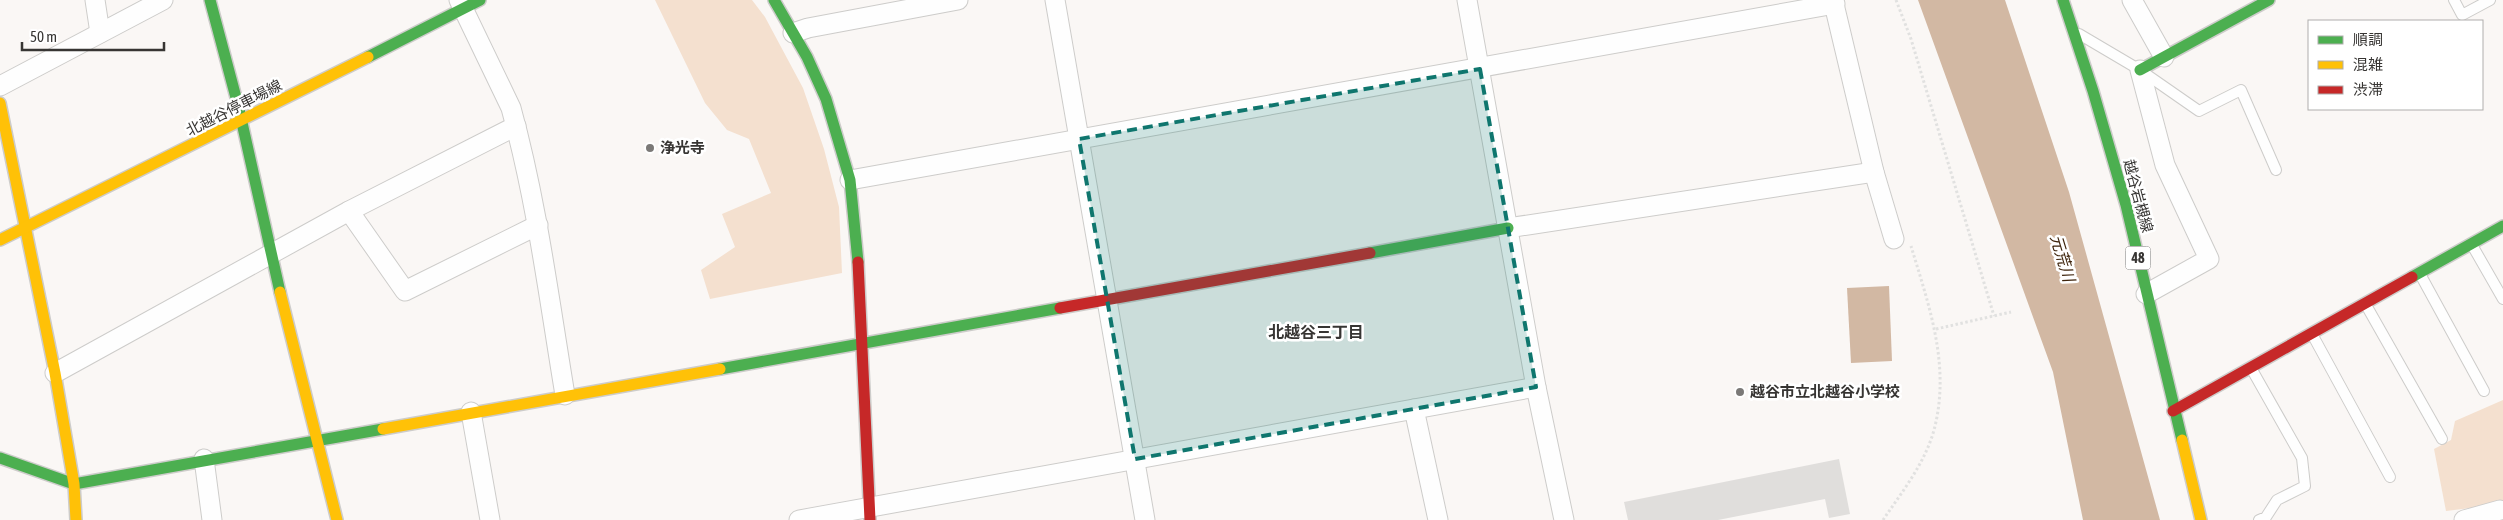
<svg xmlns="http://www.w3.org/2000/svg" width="2503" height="520" viewBox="0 0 2503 520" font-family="'Asap Condensed','Noto Sans JP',sans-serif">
<rect width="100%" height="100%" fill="#faf7f5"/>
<g fill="#f4e0cf">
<path d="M655,0h97l13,17 38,71 21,61 15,58 3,66 -132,26 -9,-29 34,-23 -13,-33 49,-21 -22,-54 -22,-9 -22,-27z"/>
<path d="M2503,400v104l-57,7 -12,-62 17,-9 4,-19z"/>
</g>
<g fill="#d2b8a3">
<path d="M1918,0h87l64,192 91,328h-77l-30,-148z"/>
<path d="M1889,286l3,75 -41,2 -4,-75z"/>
</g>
<path fill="#e0dedc" d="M1839,459l11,55 -21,4 -4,-19 -107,21h-90l-4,-18z"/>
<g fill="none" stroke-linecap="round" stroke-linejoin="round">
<g stroke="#cdccca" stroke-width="12">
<g id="lane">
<path d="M2454,0l8,15 28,-15"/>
<path d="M2079,34l61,36 59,41 42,-21 35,80"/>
<path d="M2472,245l31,54"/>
<path d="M2420,274l64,117"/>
<path d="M2366,305l76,134"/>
<path d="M2312,334l78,143"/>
<path d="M2251,368l51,90 3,28 -28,14 -11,17 -7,3"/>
</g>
</g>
<g stroke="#cdccca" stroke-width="21">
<g id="street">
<path d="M95,0l5,33"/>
<path d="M459,0l52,108c26,94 38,191 54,287"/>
<path d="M1055,0l90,520"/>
<path d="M1467,0l69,387 28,133"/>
<path d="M1833,0l41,172 20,67"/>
<path d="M2132,0l32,57"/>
<path d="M793,33l15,-5 150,-28"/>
<path d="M2140,70l25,95 44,94 -63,35"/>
<path d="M0,86l163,-86"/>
<path d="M850,180l985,-176"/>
<path d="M349,211l56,80 133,-66"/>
<path d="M1508,228l366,-56"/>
<path d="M55,373l294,-162 167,-85"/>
<path d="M1414,409l24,111"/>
<path d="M471,412l19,108"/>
<path d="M204,459l8,61"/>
<path d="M799,520l737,-133"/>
<path d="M2464,520l36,-10"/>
</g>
</g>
<g stroke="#cdccca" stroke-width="14">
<g id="fast">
<path d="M210,0l28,105 42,187"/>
<path d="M774,0l33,57 19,42 24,81 8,82"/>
<path d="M2063,0l30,91 33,114 56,235"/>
<path d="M368,57l112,-57"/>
<path d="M2140,70l129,-70"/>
<path d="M1370,253l138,-25"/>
<path d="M2412,277l91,-51"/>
<path d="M720,369l340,-61"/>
<path d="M0,458l74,26 309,-55"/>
</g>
</g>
<g stroke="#cdccca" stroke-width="14">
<g id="slow">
<path d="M0,103l55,270 19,111 2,36"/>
<path d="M0,240l368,-183"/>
<path d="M280,292l57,228"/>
<path d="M383,429l337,-60"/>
<path d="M2182,440l19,80"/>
</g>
</g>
<g stroke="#cdccca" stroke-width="14">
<g id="jam">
<path d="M858,262l12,258"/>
<path d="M1060,308l310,-55"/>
<path d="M2173,411l239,-134"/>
</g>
</g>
<g stroke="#e1e1e0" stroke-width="3" stroke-dasharray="2.5 2.5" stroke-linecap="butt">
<path d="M1896,0l15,39 83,277"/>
<path d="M1936,329l75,-17"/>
<path d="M1883,520c19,-28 42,-57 51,-90 17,-64 -5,-124 -23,-184"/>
</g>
<use href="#lane" stroke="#fefefe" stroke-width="10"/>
<use href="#street" stroke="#fefefe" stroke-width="19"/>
<use href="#fast" stroke="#4caf50" stroke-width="11"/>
<use href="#slow" stroke="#ffc107" stroke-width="11"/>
<use href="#jam" stroke="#c62828" stroke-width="11"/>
</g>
<path fill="#0f766e" fill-opacity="0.2" stroke="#0f766e" stroke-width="4" stroke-dasharray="10 6" stroke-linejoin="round" d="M1480,69l56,318 -401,72 -56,-320z"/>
<g fill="#7b7977" stroke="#fff" stroke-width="2">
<circle cx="650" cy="148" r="5"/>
<circle cx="1740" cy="392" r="5"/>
</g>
<g text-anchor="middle" stroke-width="5" stroke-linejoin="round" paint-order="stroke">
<rect fill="#fff" stroke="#737270" stroke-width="1" x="2125.5" y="246.5" width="25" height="23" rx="4"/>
<g font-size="14" font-weight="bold" fill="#373533">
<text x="2138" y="263">48</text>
</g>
<g font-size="15" fill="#373533" stroke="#fff">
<text transform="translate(234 108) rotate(-27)" y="5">北越谷停車場線</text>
<text transform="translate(2138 196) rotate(75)" y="5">越谷岩槻線</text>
</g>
<g font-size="15" font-weight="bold" fill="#373533" stroke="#fff" text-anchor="start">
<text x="660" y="153">浄光寺</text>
<text x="1750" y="397">越谷市立北越谷小学校</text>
</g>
<g font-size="16" font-style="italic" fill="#3d230b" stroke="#fff">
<text transform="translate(2063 258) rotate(73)" y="6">元荒川</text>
</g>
<g font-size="16" font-weight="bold" fill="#373533" stroke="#fff">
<text x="1316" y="338">北越谷三丁目</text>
</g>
</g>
<rect x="2308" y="20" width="175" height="90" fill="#ffffff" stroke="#afaead"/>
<rect x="2318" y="36" width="25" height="8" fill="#4caf50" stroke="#afaead"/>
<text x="2353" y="45" font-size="15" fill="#373533">順調</text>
<rect x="2318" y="61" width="25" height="8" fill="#ffc107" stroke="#afaead"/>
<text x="2353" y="70" font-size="15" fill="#373533">混雑</text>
<rect x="2318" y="86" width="25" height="8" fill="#c62828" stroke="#afaead"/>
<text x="2353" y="95" font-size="15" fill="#373533">渋滞</text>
<path d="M22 42v8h142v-8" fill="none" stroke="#373533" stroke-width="2.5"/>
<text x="30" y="42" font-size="15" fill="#373533" stroke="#ffffff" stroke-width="4" paint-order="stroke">50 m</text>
</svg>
